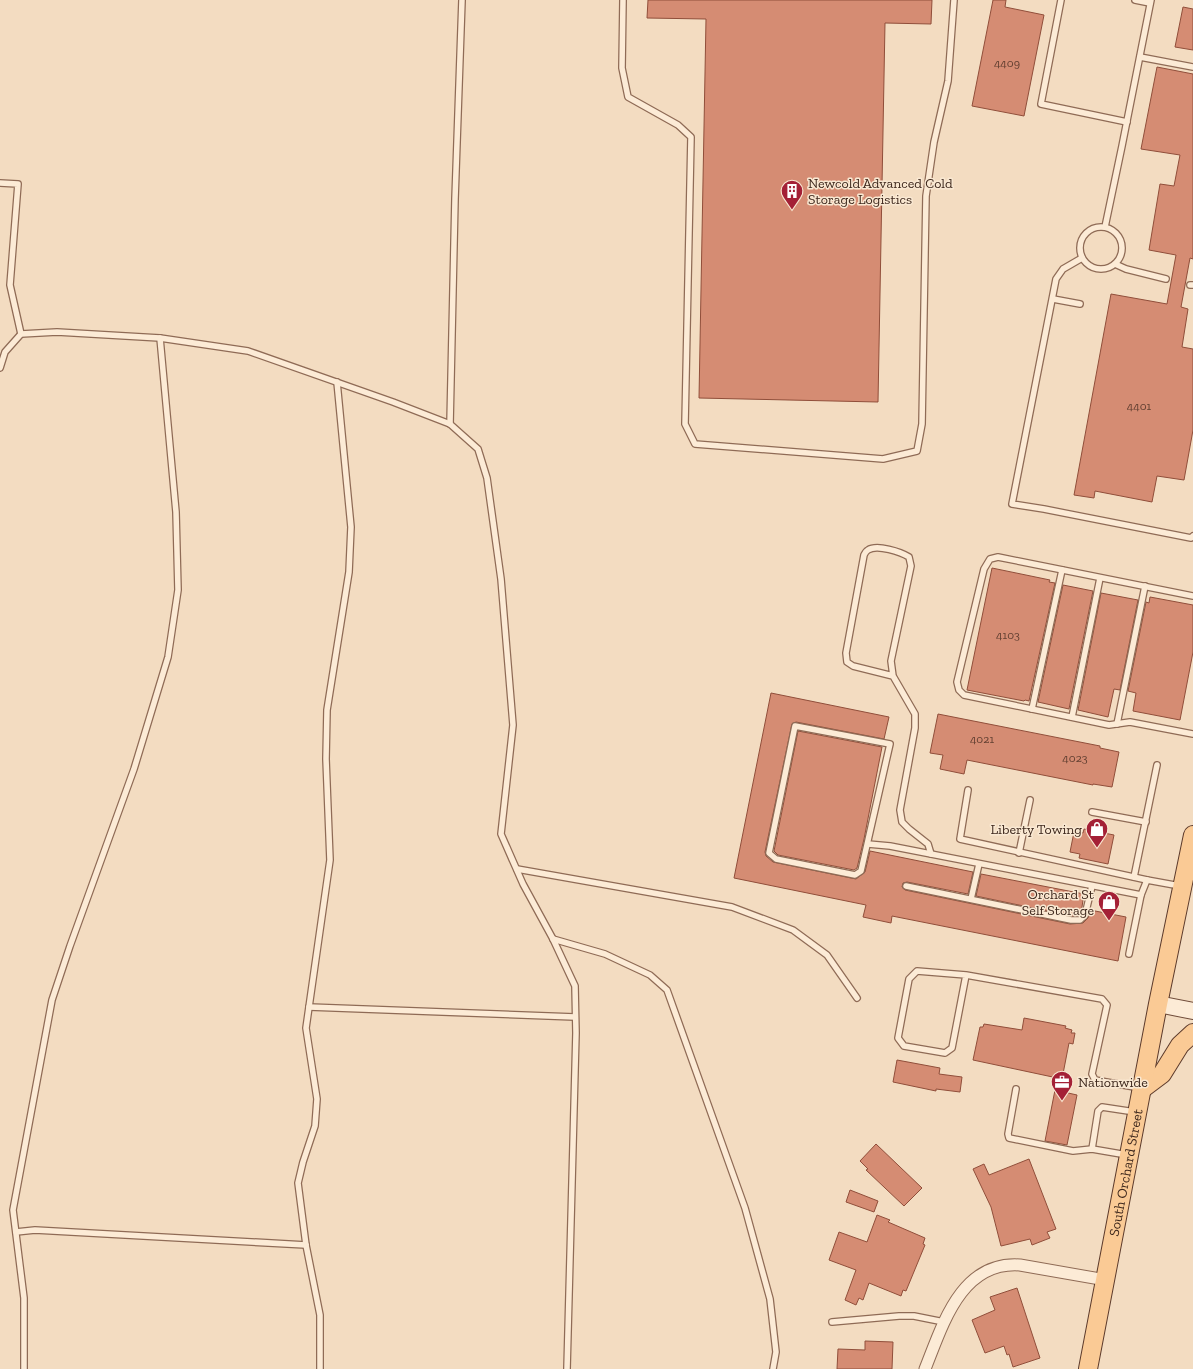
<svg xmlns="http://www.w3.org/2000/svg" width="1193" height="1369" viewBox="0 0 1193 1369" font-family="'Zilla Slab',serif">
<rect width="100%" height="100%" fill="#f3dcc1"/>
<g fill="#d58c73" stroke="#904e3a">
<path d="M648,0h284l-1,24 -46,-1 -7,379 -179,-4 7,-379 -59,-1z"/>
<path d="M993,0h13l-1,7 39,8 -20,101 -52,-10z"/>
<path d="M1183,7l10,2v41l-18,-3z"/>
<path d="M1157,67l36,7v185l-3,-1 -9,49 7,2 -6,38 11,2v81l-9,50 -27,-4 -5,26 -57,-11 -1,7 -20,-3 37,-201 56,10 9,-49 -27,-5 11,-66 14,2 6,-31 -39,-6z"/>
<path d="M992,568l58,12 -1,2 6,1 -26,118 -4,-1 -1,1 -57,-11z"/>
<path d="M1063,585l30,6 -24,118 -31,-7z"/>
<path d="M1101,593l37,7 -18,90 -6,-1 -6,28 -30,-7z"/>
<path d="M1150,597l43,8v47l-13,68 -47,-9 3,-18 -8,-2 18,-89 3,1z"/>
<path d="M771,693l118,24 -5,22 -88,-17 -4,2 -27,128 1,4 7,6 83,17 9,-7 5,-21 103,21 -5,22 -61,-12 -4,1 -1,4 3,3 165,34 13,-1 5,-5 2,-8 36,7 -8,44 -226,-45 -1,7 -28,-6 3,-12 -132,-27z"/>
<path d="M938,714l162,32v2l19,4 -7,35 -19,-3v1l-126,-25 -3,14 -24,-5 3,-14 -13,-2z"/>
<path d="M798,731l84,16 -18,92 -7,29 -3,2 -76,-15 -4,-4z"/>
<path d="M1084,829l30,6 -6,29 -29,-6 1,-4 -10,-2 4,-20 9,1z"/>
<path d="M981,874l103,20 -3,19 -3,3h-7l-95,-20z"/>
<path d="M1024,1018l42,8 -1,2 7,2 -1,3h4l-2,11 -4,-1 -7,36 -89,-19 7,-33h3l1,-3 38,6z"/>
<path d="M897,1060l43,8 -1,6 23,3 -2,15 -24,-3v2l-43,-9z"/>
<path d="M1055,1090l22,5 -10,50 -22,-4z"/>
<path d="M876,1144l46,44 -18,18 -38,-36 2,-1 -8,-8z"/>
<path d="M1029,1159l27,70 -9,3 3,6 -18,7 -2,-6 -29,7 -10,-39 -18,-38 11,-5 5,11z"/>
<path d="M850,1190l28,11 -4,11 -28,-10z"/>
<path d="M877,1215l13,5 -2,2 37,16 -2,6 2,1 -19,46 -3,-1 -2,6 -32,-13 -6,17 -4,-2 -3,7 -11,-5 11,-30 -27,-10 10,-28 28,10z"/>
<path d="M1017,1288l23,70 -27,9 -4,-13 -2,1 -3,-9 -19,7 -13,-33 23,-10 -5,-13z"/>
<path d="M865,1341l28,1 -1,27h-55l1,-20 27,1z"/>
</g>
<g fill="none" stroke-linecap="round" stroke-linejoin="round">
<g stroke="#8f6b56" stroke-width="8">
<g id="lane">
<path d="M623,0l-1,68 6,29 50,28 13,12 -6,287 10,20 188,15 34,-8 5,-27 4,-228 8,-54 14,-61 6,-81"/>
<path d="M1061,0l-20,104 86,18"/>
<path d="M1135,0l15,3"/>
<path d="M1140,57l53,10"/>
<path d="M0,183l18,1 -8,101 11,49"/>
<circle cx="1101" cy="248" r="21"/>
<path d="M1105,227l17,-81 29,-146"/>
<path d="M1082,258l-19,11 -7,10 -44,225 32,5 147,29 2,-2"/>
<path d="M1115,264l11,5 40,10"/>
<path d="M1190,285h3"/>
<path d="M1053,299l27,5"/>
<path d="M0,368l5,-16 16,-18 36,-2 103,6 88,13 145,51 57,22 28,25 9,29 14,101 12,146 -12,109 22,50 30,55 22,47 1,47 -9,336"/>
<path d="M450,424l5,-225 7,-199"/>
<path d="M1193,596l-195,-39 -8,2 -6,10 -27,113 2,8 5,5 145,30 21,-3 63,12"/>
<path d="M893,676l-40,-10 -6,-4 -1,-9 18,-98c1,-2 2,-4 4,-5 9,-6 33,2 41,7l2,9 -20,95 2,15 22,38v14l-15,82 2,12 7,7 19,15 3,10"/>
<path d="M1032,709l30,-139"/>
<path d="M1072,717l28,-139"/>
<path d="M1117,724l28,-138"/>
<path d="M795,726l95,18 -29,127 -6,4 -79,-16 -7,-6z"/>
<path d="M968,790l-8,49 187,41"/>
<path d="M1092,812l54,10"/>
<path d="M868,844l22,2 251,49"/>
<path d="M1019,853l11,-53"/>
<path d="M517,869l215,38 61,23 34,25 30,43"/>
<path d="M1134,877l23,-112"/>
<path d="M906,886l165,34h9l5,-5 7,-29"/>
<path d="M971,899l8,-35"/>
<path d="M553,939l52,15 45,21 17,15 78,218 25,91 6,53 -3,17"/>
<path d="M1129,954l12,-59 6,-15 33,6"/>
<path d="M966,975l-49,-4 -8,8 -11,59 6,8 41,7 7,-5 14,-73 136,24 5,6 -15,69 3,6 45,8"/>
<path d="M309,1007l266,10"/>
<path d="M1016,1089l-8,45 1,4 64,13 19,-2 35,6"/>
<path d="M1092,1149l6,-38 4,-4 33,5"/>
<path d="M16,1232l19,-2 271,15"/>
<path d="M832,1322l67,-6h15l30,6"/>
<path d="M24,1369v-71l-11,-88 39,-210 18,-54 64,-177 34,-112 10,-67 -2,-78 -16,-174"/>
<path d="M320,1369v-54l-14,-70 -8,-62 5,-21 12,-36 2,-27 -11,-71 24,-168 -4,-101 1,-49 22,-138 2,-45 -14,-145"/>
</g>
</g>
<g stroke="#8f6b56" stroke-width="13">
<path id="street" d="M925,1369c18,-45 36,-108 95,-104l86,15"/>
</g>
<g stroke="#704c3a" stroke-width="18">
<path id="secondary" d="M1158,1004l35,7"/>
</g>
<g stroke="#5c3a2b" stroke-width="20">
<g id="primary">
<path d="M1142,1089l20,-15 18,-29 13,-12"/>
<path id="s1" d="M1088,1369l70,-365 35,-169"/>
</g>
</g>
<use href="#lane" stroke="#fcebd6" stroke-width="5.5"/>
<use href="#street" stroke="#fcebd6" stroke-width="11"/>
<use href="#secondary" stroke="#fcebd6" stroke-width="16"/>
<use href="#primary" stroke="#faca95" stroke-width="18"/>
</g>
<defs>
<g id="building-pin" transform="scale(1.15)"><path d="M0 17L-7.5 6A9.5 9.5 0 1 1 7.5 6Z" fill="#a42036" stroke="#f9e8d2"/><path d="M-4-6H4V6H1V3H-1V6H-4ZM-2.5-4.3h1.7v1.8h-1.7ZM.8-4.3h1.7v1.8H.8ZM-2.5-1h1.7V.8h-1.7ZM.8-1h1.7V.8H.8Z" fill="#fff"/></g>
<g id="shop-pin" transform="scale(1.15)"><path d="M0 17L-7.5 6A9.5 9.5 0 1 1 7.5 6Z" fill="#a42036" stroke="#f9e8d2"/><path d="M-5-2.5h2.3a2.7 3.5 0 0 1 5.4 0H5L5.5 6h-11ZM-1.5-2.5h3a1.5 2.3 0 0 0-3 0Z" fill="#fff"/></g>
<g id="office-pin" transform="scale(1.15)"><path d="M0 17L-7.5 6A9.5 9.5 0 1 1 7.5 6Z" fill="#a42036" stroke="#f9e8d2"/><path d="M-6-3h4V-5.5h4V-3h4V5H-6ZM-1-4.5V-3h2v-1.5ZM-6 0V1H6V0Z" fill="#fff"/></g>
</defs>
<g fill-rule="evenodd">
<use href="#building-pin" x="792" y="191"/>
<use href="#shop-pin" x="1097" y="829"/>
<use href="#shop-pin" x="1109" y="902"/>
<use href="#office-pin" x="1062" y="1082"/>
</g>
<g text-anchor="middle" stroke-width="3" stroke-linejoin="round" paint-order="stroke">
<g font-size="12" fill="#634032">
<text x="1007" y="67">4409</text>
<text x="1139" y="410">4401</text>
<text x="1008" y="639">4103</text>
<text x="982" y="743">4021</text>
<text x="1075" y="762">4023</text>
</g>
<g font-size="14" fill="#3d271c" stroke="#f9e8d2" text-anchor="start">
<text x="808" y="188">Newcold Advanced Cold<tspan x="808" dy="16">Storage Logistics</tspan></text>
<text x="1082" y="834" text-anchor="end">Liberty Towing</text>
<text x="1094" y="899" text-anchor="end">Orchard St<tspan x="1094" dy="16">Self Storage</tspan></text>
<text x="1078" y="1087">Nationwide</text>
</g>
<g font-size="14" fill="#3d271c" stroke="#f9e8d2">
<text dy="5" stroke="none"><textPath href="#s1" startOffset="200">South Orchard Street</textPath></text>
</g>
</g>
</svg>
